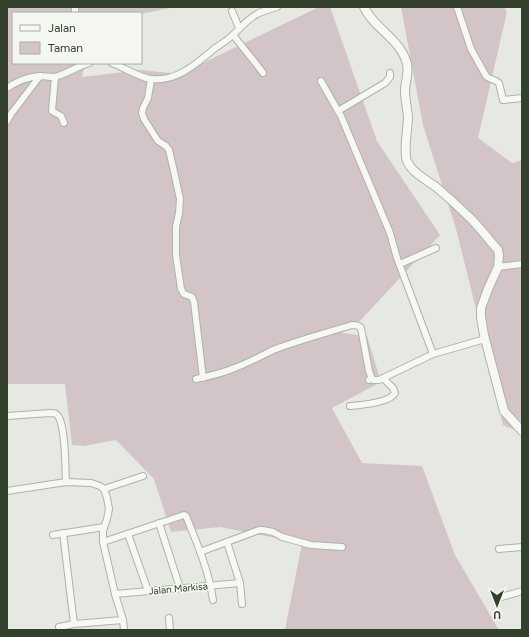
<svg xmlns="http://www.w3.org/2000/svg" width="529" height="637" viewBox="0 0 529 637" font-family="Figtree,sans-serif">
<rect width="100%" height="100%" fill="#e5e9e2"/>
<g fill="#d3c4c8">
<path d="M7,7h168l-34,7v-1h-128v50h72l-3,14 59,-7 39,4 139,-67h11l47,134 63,94 -83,89 -15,9 25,3 14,46 -49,26 30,55 60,3 33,89 44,75h-214l17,-87 -82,-16 -49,5 -17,-53 -38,-39 -32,6 -12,-1 -7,-61h-58z"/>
<path d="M401,7h103l3,5 -29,126 34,25 10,-3v273l-19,-8 -20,-88 -27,-108 -33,-104z"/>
</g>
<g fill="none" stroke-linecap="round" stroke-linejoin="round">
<g stroke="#acb3a7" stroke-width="8">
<g id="minor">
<path d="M75,7v6"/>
<path d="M457,7l14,42 15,27c4,4 9,3 13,7l4,17 19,-2"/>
<path d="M232,11l7,17"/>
<path d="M233,35l24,30 6,8"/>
<path d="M112,63c11,4 30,16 40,16 25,3 45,-16 62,-30 7,-5 14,-9 20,-15 7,-7 14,-15 23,-20 6,-3 13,-5 20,-7"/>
<path d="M390,73v4l-5,6 -47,28 3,5 49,117 7,25 36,96"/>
<path d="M55,77l-3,34 9,5 3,7"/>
<path d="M151,79l-3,19 -5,10 -1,5 2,6 14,22 8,5 3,4 4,17 7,32 -1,14 -3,14v28l5,34 3,5 8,3 2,5 9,76"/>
<path d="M321,81l17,30"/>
<path d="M7,88c9,-6 20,-11 32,-12 5,0 10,1 15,1 12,-2 23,-11 35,-14"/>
<path d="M7,121l4,-7 29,-38"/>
<path d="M400,264l36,-16"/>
<path d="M498,267l24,-3"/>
<path d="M196,379c14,-3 28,-6 41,-12 13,-5 24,-11 36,-17 26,-10 53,-17 79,-25 4,0 7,0 9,3l8,43 3,8"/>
<path d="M369,380l3,-1 2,1h5l54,-26 52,-15"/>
<path d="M350,406c10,-1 40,-3 45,-13l-2,-5 -10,-10"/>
<path d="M7,416l43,-3c4,0 6,0 8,3 8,11 7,51 8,66"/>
<path d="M104,489l39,-13"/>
<path d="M7,491l59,-9 25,1 9,3 4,3 3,9 2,11 -2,10 -4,12v11l12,52 8,26 1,10"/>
<path d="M159,523l21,65"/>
<path d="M63,533l11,91"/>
<path d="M128,534l20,57"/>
<path d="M53,535l51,-8"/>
<path d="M103,542l81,-27 2,1c11,27 23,55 27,84"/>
<path d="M227,542l13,41 2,21"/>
<path d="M499,549l23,-2"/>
<path d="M200,552l59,-22h4l10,2 9,5 29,8 31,2"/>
<path d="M115,594l125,-11"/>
<path d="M498,598l24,-7"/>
<path d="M169,618l1,12"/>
<path d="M59,627l15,-3 49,-4"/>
</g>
</g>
<g stroke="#acb3a7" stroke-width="10">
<path id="tertiary" d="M364,7c10,22 37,32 43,57 2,10 -2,18 -2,27 0,8 2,17 3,25 0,12 -5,35 -1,45 5,12 20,19 29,26 11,9 22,19 32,29 11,10 20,23 30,34l1,5 -1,12 -10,22 -7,19v9l3,18 20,76 18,20"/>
</g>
<use href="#minor" stroke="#f6f8f4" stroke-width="6"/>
<use href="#tertiary" stroke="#f6f8f4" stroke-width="8"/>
</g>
<g text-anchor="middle" stroke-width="3" stroke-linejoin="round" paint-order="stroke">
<g font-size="10" fill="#33402b" stroke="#f4f7f1">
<text transform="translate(178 588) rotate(-5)" y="4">Jalan Markisa</text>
</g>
</g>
<rect width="529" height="637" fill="none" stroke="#33402b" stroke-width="16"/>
<rect x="12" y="12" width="130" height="52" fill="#f4f7f1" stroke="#a7aea2"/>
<rect x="20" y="25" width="20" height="6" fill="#f6f8f4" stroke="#a7aea2"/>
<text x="48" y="32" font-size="12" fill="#33402b">Jalan</text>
<rect x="20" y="42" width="20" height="12" fill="#d3c4c8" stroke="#a7aea2"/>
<text x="48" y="52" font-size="12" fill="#33402b">Taman</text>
<g transform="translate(497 605) rotate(180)" stroke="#f4f7f1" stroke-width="3" paint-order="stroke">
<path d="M0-3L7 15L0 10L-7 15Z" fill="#33402b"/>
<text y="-6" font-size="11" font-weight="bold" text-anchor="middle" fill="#33402b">U</text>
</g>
</svg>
